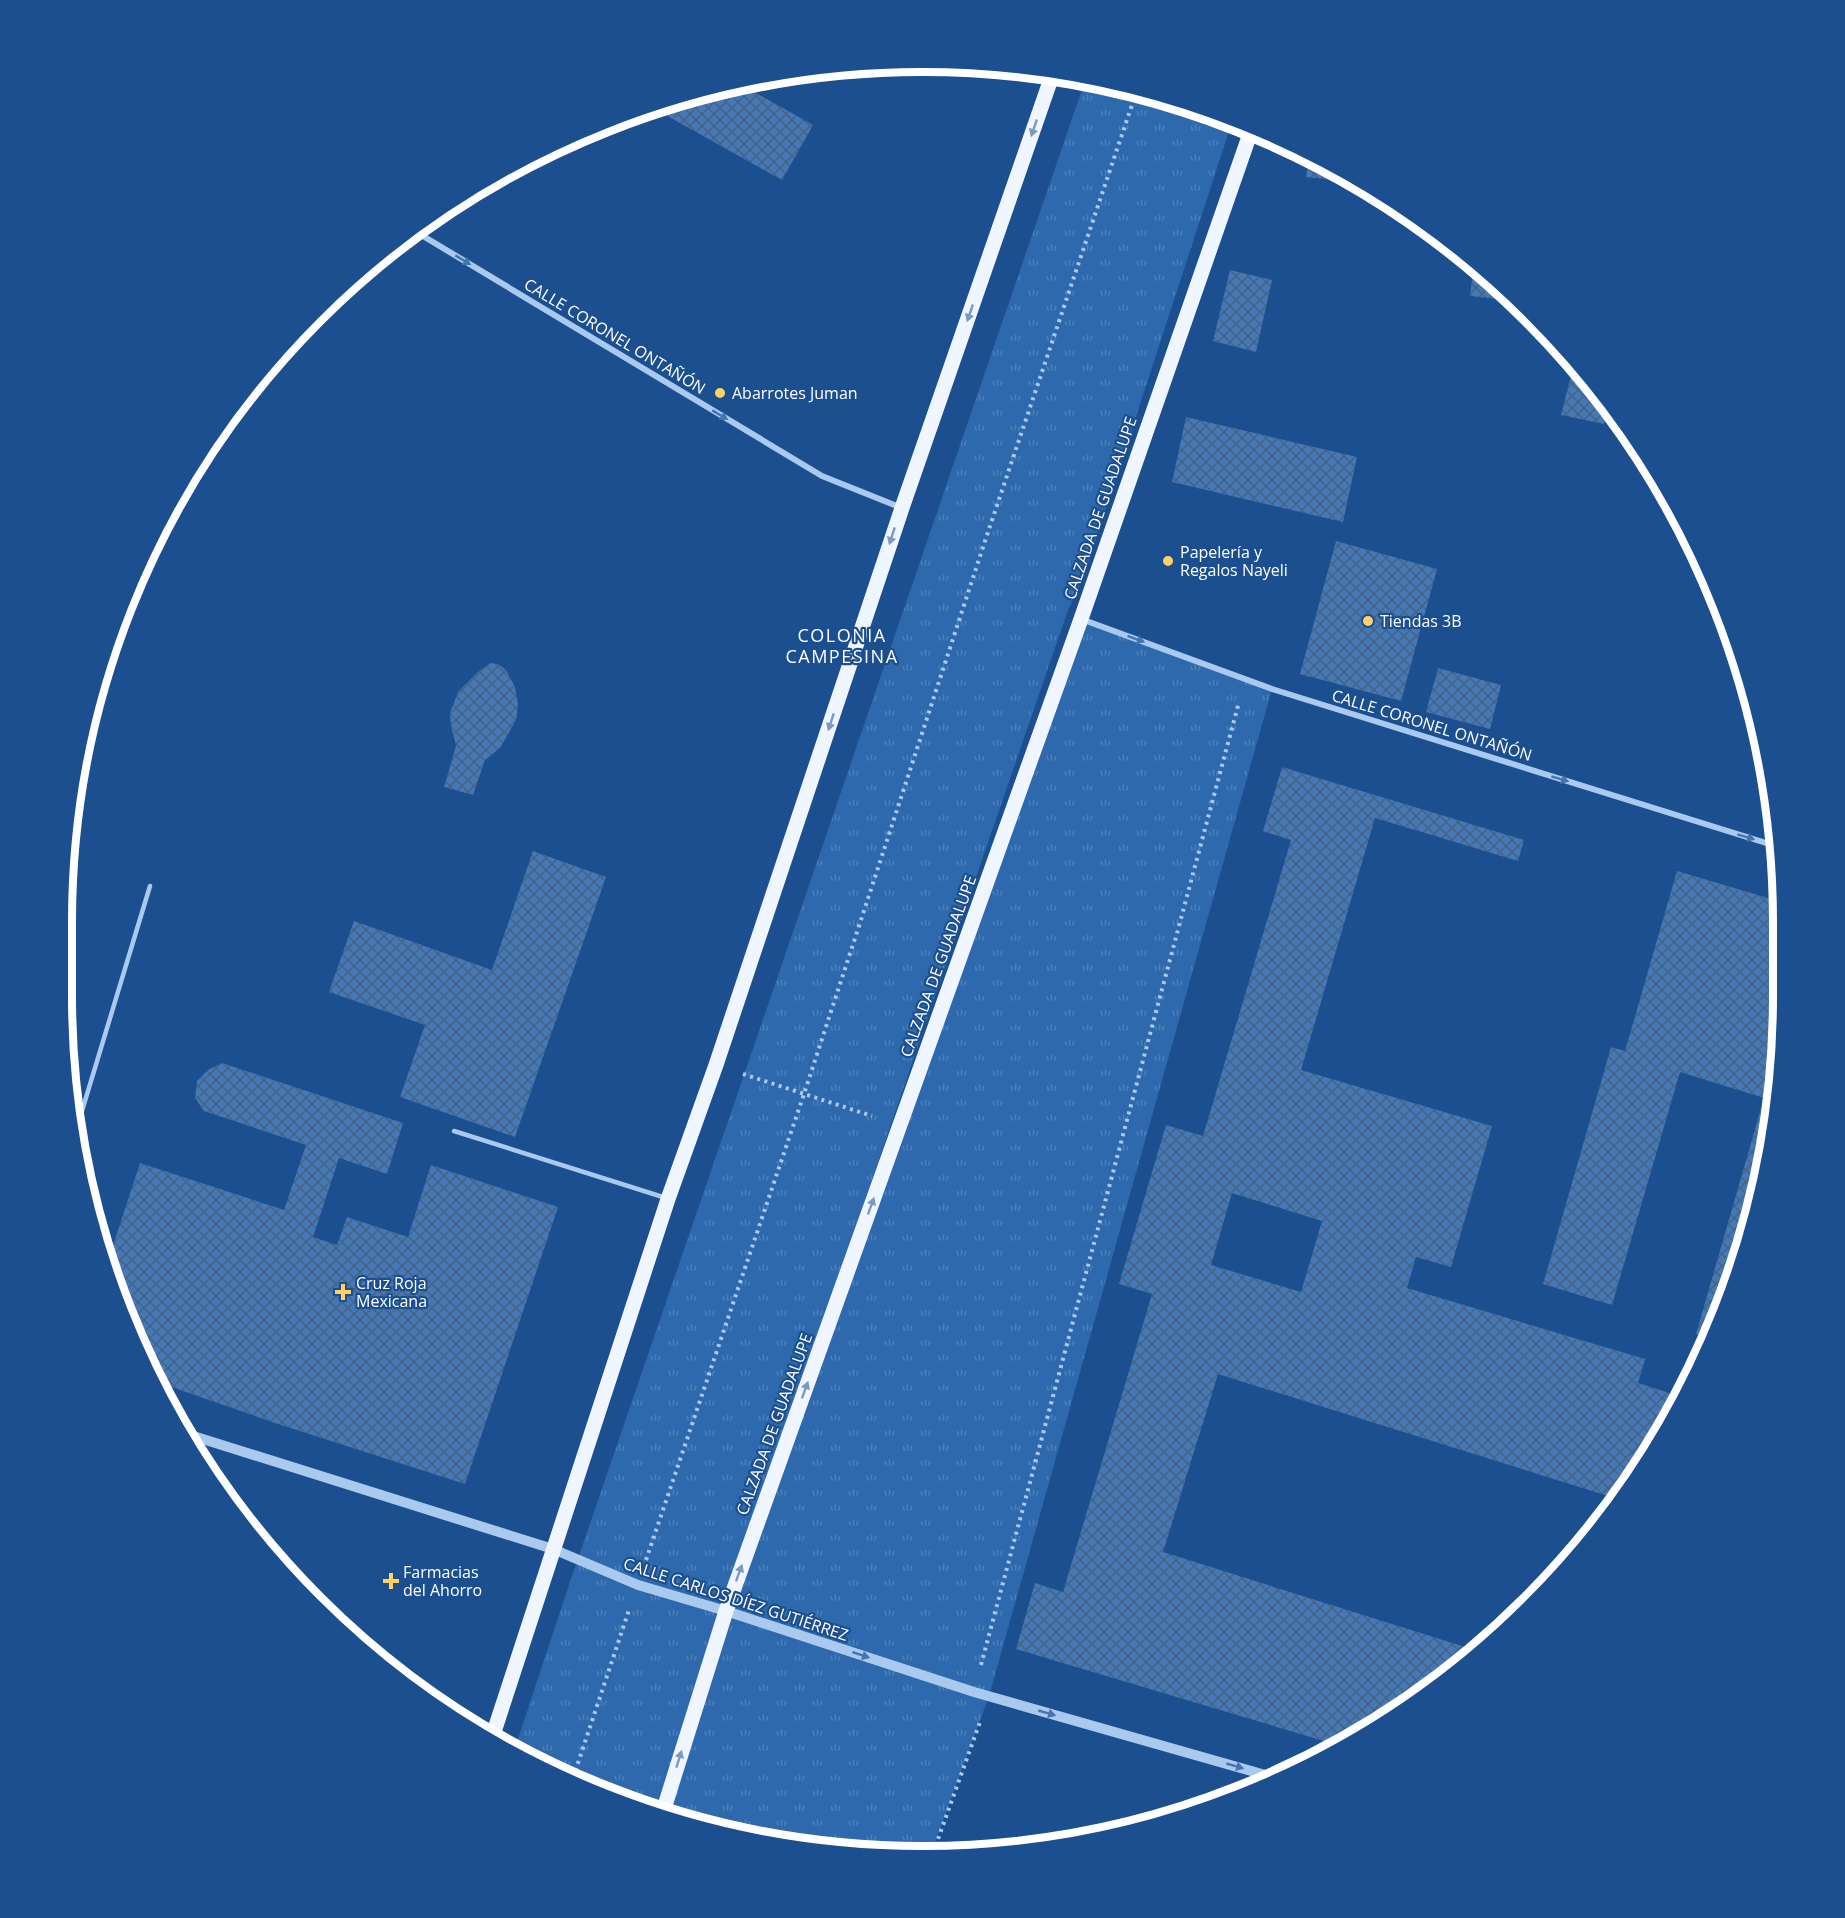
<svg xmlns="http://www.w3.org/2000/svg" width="1845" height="1918" viewBox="0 0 1845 1918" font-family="'Open Sans',sans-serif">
<defs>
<pattern id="park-tufts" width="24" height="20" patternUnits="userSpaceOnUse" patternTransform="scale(1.5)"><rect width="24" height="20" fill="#2e69ad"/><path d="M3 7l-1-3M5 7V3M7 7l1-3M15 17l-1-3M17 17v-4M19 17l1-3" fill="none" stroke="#4d80b9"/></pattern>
<pattern id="building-cross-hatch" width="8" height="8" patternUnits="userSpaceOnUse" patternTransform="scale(1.5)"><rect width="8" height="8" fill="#4478b7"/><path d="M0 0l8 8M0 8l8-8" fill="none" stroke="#486282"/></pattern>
</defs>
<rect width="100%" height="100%" fill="#1b4f8f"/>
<g fill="url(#park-tufts)">
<path d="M1085,81l114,26 33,15 -147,451 -18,40 -413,1200 -8,-2 -132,-60 57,-172z"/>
<path d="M1081,619l191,70 -283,1007 -58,157 -121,-4 -149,-35z"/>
</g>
<g fill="url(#building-cross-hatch)" fill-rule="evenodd">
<path d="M740,84l73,41 -31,55 -129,-72 46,-17z"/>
<path d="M1310,157l43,20 9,6 -56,-6z"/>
<path d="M1474,263l16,12 25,26 -45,-5z"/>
<path d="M1230,270l42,10 -16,72 -43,-11z"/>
<path d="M1574,364l35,39 -5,21 -43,-9z"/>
<path d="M1186,417l171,40 -14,65 -171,-40z"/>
<path d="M1336,541l101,28 -36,132 -101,-27z"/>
<path d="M491,663l7,1 8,6 9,17 3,18 -2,15 -16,28 -15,12 -12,35 -29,-8 12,-41 -5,-20 -1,-13 8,-21 22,-22z"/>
<path d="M1438,668l63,17 -11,44 -64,-17z"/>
<path d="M1282,767l242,73 -6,21 -143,-43 -74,252 191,56 -41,141 -35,-10 -9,31 238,71 -7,24 44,14 -64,102 -400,-125 -55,178 315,99 -141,94 -321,-96 19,-66 28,9 89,-298 -33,-10 47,-159 37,11 88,-296 -28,-9zM1232,1193l90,28 -21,71 -90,-27z"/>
<path d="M533,851l73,26 -91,260 -115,-40 25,-72 -96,-33 25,-71 138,49z"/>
<path d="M1677,871l105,31v150l-28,167 -45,119 -13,-4 68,-236 -84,-26 -68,233 -69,-21 68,-237 14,4z"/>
<path d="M222,1063l181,60 -16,51 -48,-16 -26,79 24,8 10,-28 61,20 23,-72 127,42 -93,277 -187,-60 -118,-41 -33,-58 -19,-64 32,-98 144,47 22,-65 -102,-34 -9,-13 2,-17 11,-11z"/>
</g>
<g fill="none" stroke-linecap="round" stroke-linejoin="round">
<g stroke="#a9c9ee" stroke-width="4" stroke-dasharray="3 4.5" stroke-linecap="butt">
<path d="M743,1074l129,42"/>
<path d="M646,1560l158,-466 181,-553 151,-448"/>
<path d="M981,1665l258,-963"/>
<path d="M573,1778l56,-168"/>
<path d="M933,1853l47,-131"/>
</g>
<g stroke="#a9c9ee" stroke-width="4.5">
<path d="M454,1131l212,67"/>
<path d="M75,1134l75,-248"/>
</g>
<g stroke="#a9c9ee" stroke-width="6">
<path d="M413,230l409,246 80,32"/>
<path d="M1081,619l191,70 507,158"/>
</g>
<path stroke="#a9c9ee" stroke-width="10" d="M190,1435l363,114 85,36 88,26 248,81 302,86"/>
<g stroke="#f0f6ff" stroke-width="15">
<path d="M491,1741l177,-542 48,-134 186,-557 151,-435"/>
<path d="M662,1815l64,-204 355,-992 170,-488"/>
</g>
</g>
<defs><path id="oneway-solid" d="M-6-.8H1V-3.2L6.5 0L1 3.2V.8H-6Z" transform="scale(1.5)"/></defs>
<g fill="#7b9ac1">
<use href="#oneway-solid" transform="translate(1034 128) rotate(109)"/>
<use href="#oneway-solid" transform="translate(970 313) rotate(109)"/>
<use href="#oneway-solid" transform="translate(892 536) rotate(108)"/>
<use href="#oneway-solid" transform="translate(831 722) rotate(108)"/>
<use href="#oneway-solid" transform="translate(871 1206) rotate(-70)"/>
<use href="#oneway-solid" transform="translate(805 1390) rotate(-70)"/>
<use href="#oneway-solid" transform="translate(739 1573) rotate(-70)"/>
<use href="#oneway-solid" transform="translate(679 1759) rotate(-73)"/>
</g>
<g fill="#4674ac">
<use href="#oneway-solid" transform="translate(463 260) rotate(31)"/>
<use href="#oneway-solid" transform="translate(720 415) rotate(31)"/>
<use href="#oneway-solid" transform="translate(1136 639) rotate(20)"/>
<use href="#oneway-solid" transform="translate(1560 779) rotate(17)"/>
<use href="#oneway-solid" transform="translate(1746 837) rotate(17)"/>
<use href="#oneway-solid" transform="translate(861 1655) rotate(18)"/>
<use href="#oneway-solid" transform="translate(1047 1713) rotate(16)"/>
<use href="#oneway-solid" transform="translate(1235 1766) rotate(16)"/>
</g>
<g fill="#ffd166" stroke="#1b4f8f" stroke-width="2">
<circle cx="720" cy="393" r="6"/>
<circle cx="1168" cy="561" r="6"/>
<circle cx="1368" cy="621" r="6"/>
<path d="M340 1283h6v6h6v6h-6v6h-6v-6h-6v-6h6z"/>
<path d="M388 1572h6v6h6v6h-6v6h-6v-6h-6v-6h6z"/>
</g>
<g text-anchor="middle" stroke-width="4.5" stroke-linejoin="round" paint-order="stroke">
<g font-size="16" fill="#fff" stroke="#1b4f8f">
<text transform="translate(615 336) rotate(31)" y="6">CALLE CORONEL ONTAÑÓN</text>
<text transform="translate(1100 508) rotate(-71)" y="6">CALZADA DE GUADALUPE</text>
<text transform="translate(1432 725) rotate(17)" y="6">CALLE CORONEL ONTAÑÓN</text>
<text transform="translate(938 966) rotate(-70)" y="6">CALZADA DE GUADALUPE</text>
<text transform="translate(774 1424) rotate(-70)" y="6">CALZADA DE GUADALUPE</text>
<text transform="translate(736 1599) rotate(18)" y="6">CALLE CARLOS DÍEZ GUTIÉRREZ</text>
</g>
<g font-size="16" fill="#fff" stroke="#1b4f8f" text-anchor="start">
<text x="732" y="399">Abarrotes Juman</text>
<text x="1180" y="558">Papelería y<tspan x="1180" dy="18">Regalos Nayeli</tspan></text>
<text x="1380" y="627">Tiendas 3B</text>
<text x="356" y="1289">Cruz Roja<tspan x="356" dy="18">Mexicana</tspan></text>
<text x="403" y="1578">Farmacias<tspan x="403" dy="18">del Ahorro</tspan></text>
</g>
<g font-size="18" letter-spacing="1.5" fill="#fff" stroke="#1b4f8f">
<text x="842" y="642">COLONIA<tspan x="842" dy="21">CAMPESINA</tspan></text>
</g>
</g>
<path d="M0 0H1845V1918H0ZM922 72H923A850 850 0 0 1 1773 922V996A850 850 0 0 1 923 1846H922A850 850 0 0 1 72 996V922A850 850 0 0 1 922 72Z" fill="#1b4f8f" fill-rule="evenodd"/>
<path fill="none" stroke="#fff" stroke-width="8" d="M922 72H923A850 850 0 0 1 1773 922V996A850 850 0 0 1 923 1846H922A850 850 0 0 1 72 996V922A850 850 0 0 1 922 72Z"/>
</svg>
